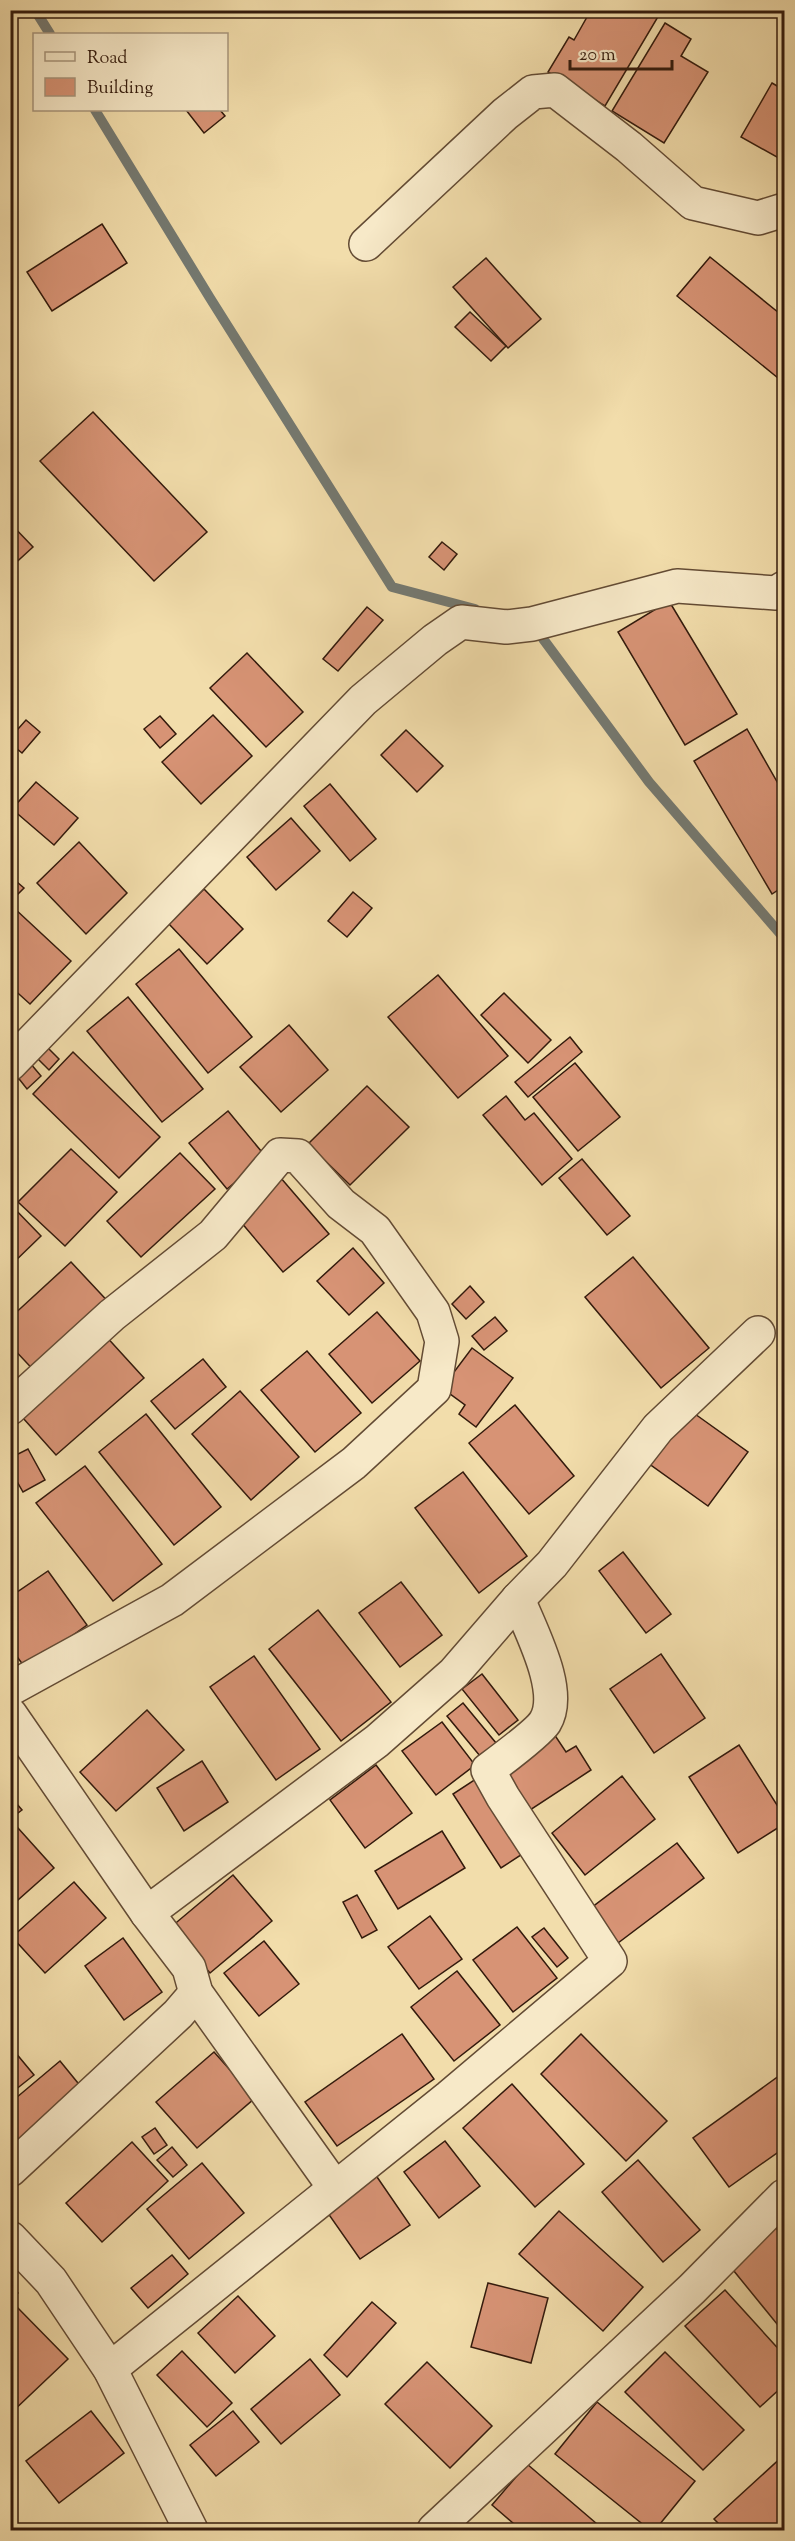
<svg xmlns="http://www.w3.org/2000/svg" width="795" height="2541" viewBox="0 0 795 2541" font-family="'Sorts Mill Goudy',serif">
<rect width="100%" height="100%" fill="#f2ddab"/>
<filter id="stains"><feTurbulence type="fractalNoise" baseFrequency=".00333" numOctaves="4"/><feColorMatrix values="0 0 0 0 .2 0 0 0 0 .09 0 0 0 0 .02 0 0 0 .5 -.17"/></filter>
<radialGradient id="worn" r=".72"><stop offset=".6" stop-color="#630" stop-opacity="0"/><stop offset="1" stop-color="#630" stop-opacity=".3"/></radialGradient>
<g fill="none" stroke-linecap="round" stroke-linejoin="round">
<g stroke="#747971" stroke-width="10">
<path d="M35,10l15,24"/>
<path d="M95,110l115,188 182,289 83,22"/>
<path d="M535,628l114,154 135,156"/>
</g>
</g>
<g fill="#d79375" stroke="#331a0c" stroke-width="1.5">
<path d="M591,10h71l-57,96 -57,-34 21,-35 5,3z"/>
<path d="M665,23l26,16 -10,17 27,16 -44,71 -52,-32z"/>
<path d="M772,83l12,7v71l-43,-24z"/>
<path d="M186,110h34l5,6 -21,17z"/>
<path d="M102,224l25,39 -75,48 -25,-39z"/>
<path d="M710,257l74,60v53l-6,8 -101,-82z"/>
<path d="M486,258l55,61 -33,29 -55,-61z"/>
<path d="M470,312l36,34 -15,15 -36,-34z"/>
<path d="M93,412l114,120 -53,49 -114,-120z"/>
<path d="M10,523l23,24 -23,21z"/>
<path d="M442,542l15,12 -13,16 -15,-13z"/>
<path d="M669,601l68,113 -52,31 -67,-113z"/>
<path d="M367,607l16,13 -45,51 -15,-12z"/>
<path d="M247,653l56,59 -37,35 -56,-59z"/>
<path d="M10,702l7,6 -7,7z"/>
<path d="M213,715l39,41 -51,48 -39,-42z"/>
<path d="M160,716l16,18 -16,14 -16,-19z"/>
<path d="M26,720l14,12 -18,21 -12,-10v-5z"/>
<path d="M747,729l37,65v92l-12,8 -78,-133z"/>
<path d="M406,730l37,36 -26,26 -36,-37z"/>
<path d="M36,782l42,36 -24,27 -42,-36z"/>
<path d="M330,784l46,55 -26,22 -46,-55z"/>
<path d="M291,818l29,33 -44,39 -29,-33z"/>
<path d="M79,842l48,51 -41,41 -49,-51z"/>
<path d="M10,876l14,12 -14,14z"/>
<path d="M204,889l39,40 -36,35 -38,-40z"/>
<path d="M353,892l19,16 -25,29 -19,-16z"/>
<path d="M14,908l57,53 -41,43 -20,-18v-74z"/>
<path d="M179,949l73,88 -44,36 -72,-89z"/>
<path d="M438,975l70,81 -50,42 -70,-81z"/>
<path d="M504,993l47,47 -23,23 -47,-48z"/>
<path d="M128,997l75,92 -41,33 -75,-91z"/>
<path d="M289,1025l39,45 -47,42 -41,-45z"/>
<path d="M570,1037l12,15 -54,45 -13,-15z"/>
<path d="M45,1045l14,14 -10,11 -14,-14z"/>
<path d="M73,1052l87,85 -41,41 -86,-84z"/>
<path d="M30,1063l11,13 -14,13 -11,-14z"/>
<path d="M575,1063l45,54 -42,34 -45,-54z"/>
<path d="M367,1086l42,41 -59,58 -42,-41z"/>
<path d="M506,1096l19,24 9,-7 38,46 -30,26 -59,-70z"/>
<path d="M228,1111l38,46 -39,32 -38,-46z"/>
<path d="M71,1149l46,43 -52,54 -47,-44z"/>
<path d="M180,1153l35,36 -74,68 -34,-36z"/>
<path d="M582,1159l48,57 -23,19 -48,-57z"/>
<path d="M280,1177l49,57 -46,38 -48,-57z"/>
<path d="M11,1205l30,31 -31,30v-60z"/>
<path d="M353,1248l31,35 -35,32 -32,-34z"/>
<path d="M633,1257l76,91 -48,40 -76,-91z"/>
<path d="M71,1262l43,46 -74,69 -30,-32v-27z"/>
<path d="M470,1286l14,16 -18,17 -14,-15z"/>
<path d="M377,1312l43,49 -48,42 -43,-49z"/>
<path d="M495,1317l12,14 -23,19 -12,-14z"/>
<path d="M103,1333l41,45 -88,77 -41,-46z"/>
<path d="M472,1348l41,30 -37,49 -17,-13 6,-9 -23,-17z"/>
<path d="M307,1351l54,62 -46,39 -54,-62z"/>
<path d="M203,1359l23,28 -51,42 -24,-28z"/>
<path d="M240,1391l59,66 -48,43 -59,-66z"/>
<path d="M515,1405l59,71 -45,38 -60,-71z"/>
<path d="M688,1409l60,43 -40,54 -60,-43z"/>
<path d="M146,1414l75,93 -47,38 -75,-93z"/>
<path d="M28,1449l17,31 -22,12 -13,-23v-11z"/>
<path d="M85,1466l77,98 -49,37 -77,-98z"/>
<path d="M463,1472l64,84 -48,37 -64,-85z"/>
<path d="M623,1552l48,62 -25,19 -47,-62z"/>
<path d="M48,1571l39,54 -61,44 -16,-22v-50z"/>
<path d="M401,1582l41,53 -42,32 -41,-54z"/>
<path d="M318,1610l73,92 -50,39 -72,-92z"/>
<path d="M661,1654l44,64 -51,35 -44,-64z"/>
<path d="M254,1656l66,93 -44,31 -66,-93z"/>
<path d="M482,1674l36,46 -19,15 -37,-46z"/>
<path d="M463,1703l38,46 -16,13 -38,-46z"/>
<path d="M147,1710l37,40 -68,61 -36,-39z"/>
<path d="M442,1722l33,43 -39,30 -34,-44z"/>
<path d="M552,1731l14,21 10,-6 15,24 -67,44 -30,-44z"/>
<path d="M739,1745l45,71v8l-46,29 -49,-76z"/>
<path d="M202,1761l26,41 -44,29 -27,-43z"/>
<path d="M376,1765l36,48 -47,35 -35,-48z"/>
<path d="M622,1776l33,43 -70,56 -33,-42z"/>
<path d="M479,1777l48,74 -26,17 -48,-74z"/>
<path d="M10,1796l12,14 -12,9z"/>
<path d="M18,1828l36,40 -44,39v-72z"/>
<path d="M442,1831l23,37 -67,41 -23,-38z"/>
<path d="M677,1843l27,35 -86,65 -27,-35z"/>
<path d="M233,1875l39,46 -62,52 -39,-46z"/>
<path d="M74,1882l32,36 -61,55 -33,-36z"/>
<path d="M357,1895l20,35 -15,8 -19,-36z"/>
<path d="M430,1916l32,43 -43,30 -31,-42z"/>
<path d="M517,1927l40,51 -44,34 -40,-52z"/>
<path d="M544,1928l24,30 -11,9 -25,-30z"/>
<path d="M123,1938l39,54 -38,28 -39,-54z"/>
<path d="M264,1941l35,43 -40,32 -35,-43z"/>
<path d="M457,1971l43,54 -46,36 -43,-54z"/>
<path d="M402,2034l32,45 -97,67 -32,-44z"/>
<path d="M581,2034l86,87 -41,40 -85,-87z"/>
<path d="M10,2046l24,29 -24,19z"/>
<path d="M214,2052l41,46 -58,50 -41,-46z"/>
<path d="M60,2061l22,27 -72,61v-46z"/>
<path d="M783,2073l1,75 -55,39 -36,-49z"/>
<path d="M512,2084l72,80 -49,43 -72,-79z"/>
<path d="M155,2128l12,17 -13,9 -12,-17z"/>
<path d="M445,2141l35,45 -41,32 -35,-46z"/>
<path d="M132,2142l36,39 -66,61 -36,-39z"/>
<path d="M172,2147l15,18 -14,12 -16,-17z"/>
<path d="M638,2160l62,70 -37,32 -61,-70z"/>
<path d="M202,2163l42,50 -55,46 -42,-50z"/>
<path d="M375,2174l35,51 -50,34 -35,-50z"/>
<path d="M559,2211l84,76 -40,44 -84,-77z"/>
<path d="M771,2222l13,15v81l-7,6 -52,-64z"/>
<path d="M172,2255l16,19 -40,34 -17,-20z"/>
<path d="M488,2283l60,15 -17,65 -60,-16z"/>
<path d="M10,2285l8,8 -8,7z"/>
<path d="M725,2290l59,65v30l-24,22 -75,-81z"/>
<path d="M238,2296l37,40 -40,37 -37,-40z"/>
<path d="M372,2302l24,21 -49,54 -23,-22z"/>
<path d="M15,2305l53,54 -58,55v-105z"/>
<path d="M182,2351l50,52 -25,24 -50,-52z"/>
<path d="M665,2352l79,78 -41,40 -78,-78z"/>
<path d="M310,2359l30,36 -59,49 -30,-35z"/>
<path d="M427,2362l65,64 -42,42 -65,-64z"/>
<path d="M597,2402l98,79 -40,49h-5l-95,-76z"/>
<path d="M91,2411l33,42 -65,50 -33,-42z"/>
<path d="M233,2411l26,31 -43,34 -26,-31z"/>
<path d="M784,2455v75h-59l-11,-11z"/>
<path d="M527,2464l77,66h-83l-29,-25z"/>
</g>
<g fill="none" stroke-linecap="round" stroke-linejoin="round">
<g stroke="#634b34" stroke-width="36">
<g id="street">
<path d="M366,244l139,-130 28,-22 22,-2 74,57 64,56 65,15 26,-8"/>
<path d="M10,1064l353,-364 72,-60 26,-18 45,5 26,-3 145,-38 99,7 8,-5"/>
<path d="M10,1408l102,-93 101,-80 67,-80 18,1 43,48 34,26 58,82 9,29 -8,48 -80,74 -182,137 -162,89"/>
<path d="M10,1714l137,199 42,55 7,25 139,195"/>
<path d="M147,1913l230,-172 77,-68 64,-74 34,-35 106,-136 100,-95"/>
<path d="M10,2170l168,-156 18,-21"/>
<path d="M10,2238l41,43 59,88 81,161"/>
<path d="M110,2369l339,-272 161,-136 -107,-164 -15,-27c12,-9 50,-37 57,-48 19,-31 -15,-92 -27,-123"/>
<path d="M434,2530l258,-241 92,-93"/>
</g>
</g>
<use href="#street" stroke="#f7e9c8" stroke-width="33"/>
</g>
<rect width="795" height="2541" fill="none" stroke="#f2ddab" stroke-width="36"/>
<rect x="12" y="12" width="771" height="2517" fill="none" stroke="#331a0c" stroke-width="3"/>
<rect x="18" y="18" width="759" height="2505" fill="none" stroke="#331a0c" stroke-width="1.5"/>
<rect x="33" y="33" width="195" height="78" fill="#f7e9c8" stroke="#a9967d" stroke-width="1.5"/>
<rect x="45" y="52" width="30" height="9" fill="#f7e9c8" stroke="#a9967d" stroke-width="1.5"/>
<text x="87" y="63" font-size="18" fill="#331a0c">Road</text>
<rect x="45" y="78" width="30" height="18" fill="#d79375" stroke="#a9967d" stroke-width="1.5"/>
<text x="87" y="93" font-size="18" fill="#331a0c">Building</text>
<path d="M570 60v9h102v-9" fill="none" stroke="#331a0c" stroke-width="3"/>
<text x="579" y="60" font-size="18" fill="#331a0c" stroke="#f7e9c8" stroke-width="4.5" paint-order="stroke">20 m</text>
<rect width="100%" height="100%" filter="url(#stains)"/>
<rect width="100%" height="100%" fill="url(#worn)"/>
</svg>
